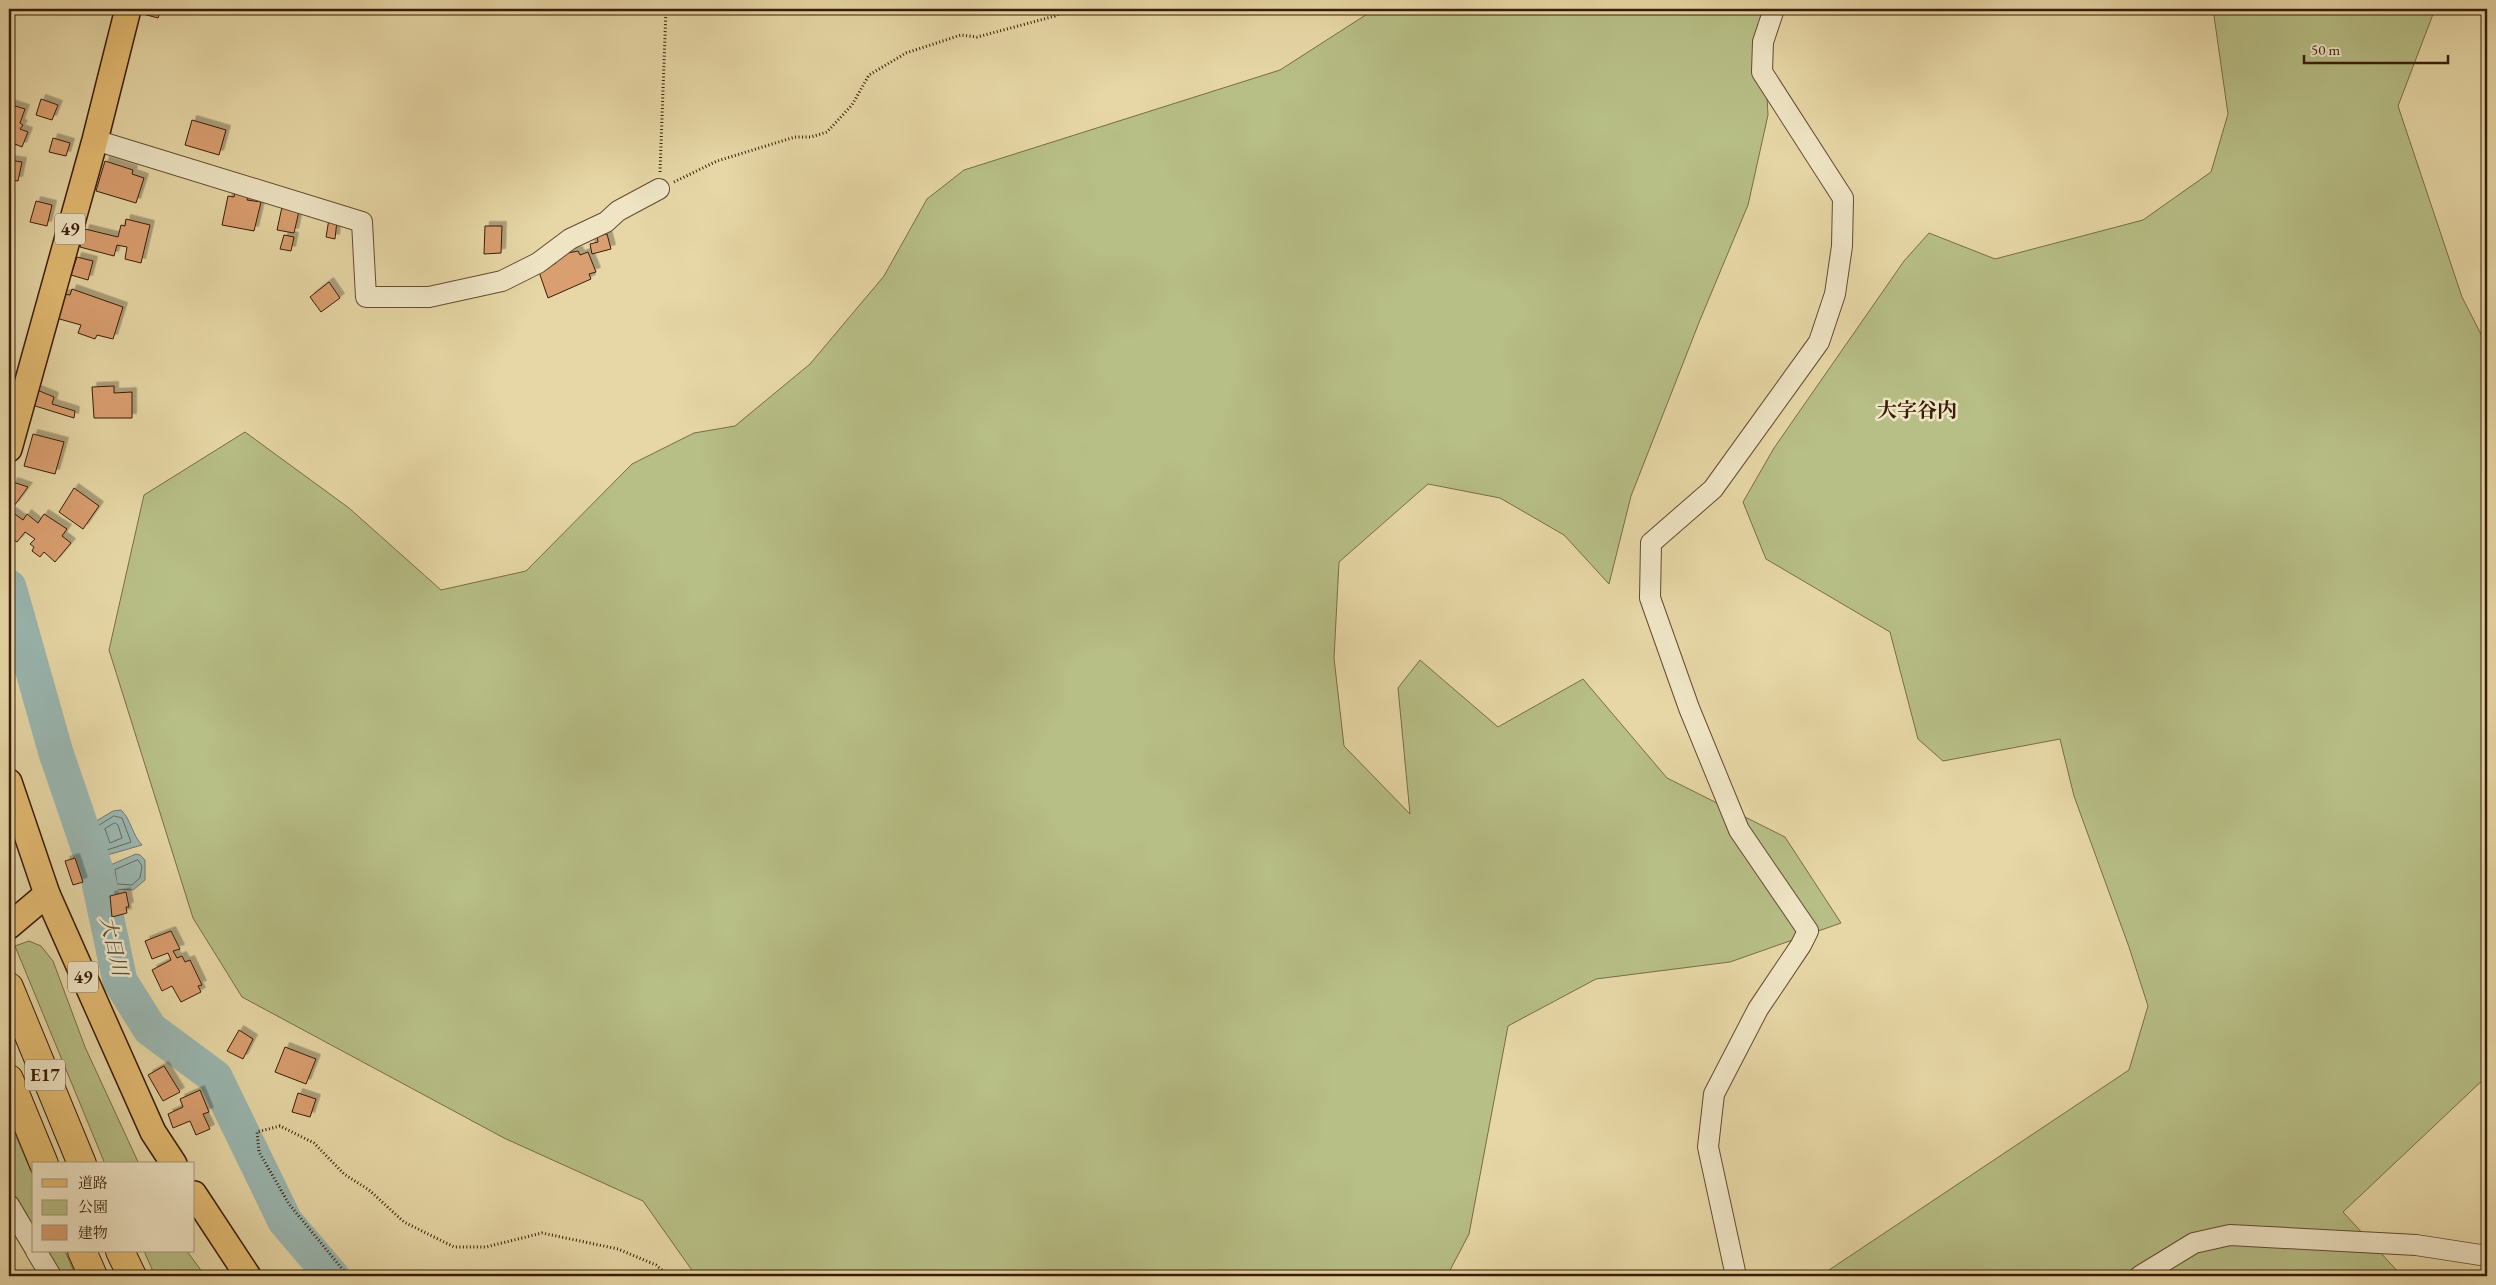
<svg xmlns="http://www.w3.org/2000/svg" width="2496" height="1285" viewBox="0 0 2496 1285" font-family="'EB Garamond','Noto Serif JP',serif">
<defs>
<filter id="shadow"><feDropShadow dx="4.5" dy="-4.5" stdDeviation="0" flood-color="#0004"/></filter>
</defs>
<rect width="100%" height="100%" fill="#e7d7a6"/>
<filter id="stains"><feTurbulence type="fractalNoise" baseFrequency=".004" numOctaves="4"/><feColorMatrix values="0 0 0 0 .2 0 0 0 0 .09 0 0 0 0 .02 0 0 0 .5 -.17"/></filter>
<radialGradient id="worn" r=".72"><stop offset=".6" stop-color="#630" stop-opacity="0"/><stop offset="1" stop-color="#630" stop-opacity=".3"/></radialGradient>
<g fill="#b7be86" stroke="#786d47">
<path d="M1375,9h384l4,18 5,88 -20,90 -48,115 -69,176 -22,88 -45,-49 -64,-37 -72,-14 -89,78 -5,96 10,88 66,68 -12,-126 22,-28 78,67 85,-48 84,99 118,59 56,86 -111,39 -134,17 -88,47 -39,208 -22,42h-751l-53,-75 -139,-63 -262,-141 -49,-79 -84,-268 35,-155 101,-63 104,76 92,82 85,-19 106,-107 62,-31 41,-7 75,-62 74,-88 43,-77 37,-29 316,-100z"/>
<path d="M2213,9h222l-37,97 64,191 25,49v730l-144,136 59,64h-188l-9,-4 -5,4h-380l309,-206 19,-64 -19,-59 -55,-151 -14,-57 -117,22 -25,-22 -28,-107 -124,-73 -23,-57 31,-54 130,-187 25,-28 66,26 148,-39 68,-48 17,-58z"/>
<path d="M29,941l12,5 12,15 32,86 54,117h-34l-90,-218z"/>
<path d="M9,1120l25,58v61l-25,-43z"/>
<path d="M41,1251h24l11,25h-20z"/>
<path d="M144,1251h43l18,25h-50z"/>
</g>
<g fill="#9ab7b1" stroke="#73796d">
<path d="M121,810c10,9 11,25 21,35l-38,11 -7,-12 -4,-21 20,-12z"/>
<path d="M136,854l4,1 5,5v20l-12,10 -21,-1 -4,-23z"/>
</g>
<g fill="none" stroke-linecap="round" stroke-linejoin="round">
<g stroke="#6a6a5c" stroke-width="1">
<path d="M114,816l8,2 9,24 -24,8 -10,-23z"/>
<path d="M115,823l3,2 4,13 -12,5 -5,-14z"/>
<path d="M138,860l4,6 -2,12 -8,7 -15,-1 -2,-14z"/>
</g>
<path stroke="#9ab7b1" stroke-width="35" d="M9,587l47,166 41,120 23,108 30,48 65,48 70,144 47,55"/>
</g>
<g fill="#da9f70" stroke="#391c08" filter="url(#shadow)">
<path d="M145,9h16l-3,9 -15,-4z"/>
<path d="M41,99l17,6 -6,15 -16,-5z"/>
<path d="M9,104l16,5 -5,14 3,2 -3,4 8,3 -6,15 -7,-3 -2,6 -4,-1z"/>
<path d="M192,120l34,10 -7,25 -34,-10z"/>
<path d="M53,138l17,5 -4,13 -17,-4z"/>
<path d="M9,160l13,2 -4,19 -9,-1z"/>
<path d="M105,161l28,9 -1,4 12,4 -8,25 -40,-12z"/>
<path d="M235,192l13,4 -1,4 14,2 -7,29 -32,-6 6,-29 6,1z"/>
<path d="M36,201l16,4 -5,21 -17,-4z"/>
<path d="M282,207l17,4 -5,22 -17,-3z"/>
<path d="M126,219l24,6 -9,38 -16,-4 2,-12 -10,-2 -3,11 -34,-9 5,-18 33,8 3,-12 4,1z"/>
<path d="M329,219l8,2 -2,18 -9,-2z"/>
<path d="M485,226h17l-1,27 -17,1z"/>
<path d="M607,234l4,15 -19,5 -2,-10 8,-2 -1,-6z"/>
<path d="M284,235l10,2 -3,14 -11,-2z"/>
<path d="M578,251l2,4 8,-3 8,20 -7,2 2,5 -43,19 -9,-26 17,-9 -3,-7z"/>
<path d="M77,257l16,4 -5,19 -17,-5z"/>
<path d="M329,282l11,16 -19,14 -11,-15z"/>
<path d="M72,289l51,18 -10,32 -16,-4 -2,4 -17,-6 3,-8 -25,-7 8,-24 6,1z"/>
<path d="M114,386v7l18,-1v26h-38l-2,-31z"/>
<path d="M37,390l17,7 -2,7 23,7 -1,7 -42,-13z"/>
<path d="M33,434l31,8 -9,32 -31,-8z"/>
<path d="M13,482l15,5 -14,19 -5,-2v-10z"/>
<path d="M74,488l25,18 -16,23 -24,-17z"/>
<path d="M12,512l11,8 4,-6 11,9 6,-9 23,15 -5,7 9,7 -16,19 -11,-10 -4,5 -8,-6 2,-4 -4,-3 5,-5 -10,-7 -8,10 -8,-6v-20z"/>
<path d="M75,858l8,24 -10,3 -8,-24z"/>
<path d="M126,892l3,15h-3l1,6 -15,4 -2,-21z"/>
<path d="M171,931l9,18 -7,2 4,7 5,-2 3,6 5,-2 12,25 -4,1 3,6 -20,10 -9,-16 -10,5 -10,-21 19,-10 -3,-7 -16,6 -7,-18z"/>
<path d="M239,1030l14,9 -10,20 -16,-8z"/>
<path d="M285,1047l31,12 -10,25 -31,-12z"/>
<path d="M164,1066l16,26 -17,9 -15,-26z"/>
<path d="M200,1090l9,22 -6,2 7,15 -14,6 -6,-14 -17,7 -5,-14 15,-7 -3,-8z"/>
<path d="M298,1093l18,6 -6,18 -18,-5z"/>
</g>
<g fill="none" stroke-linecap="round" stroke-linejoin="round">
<g stroke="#644b30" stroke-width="22">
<g id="minor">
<path d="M95,140l267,82 4,75h63l73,-16 36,-18 32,-24 36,-17 12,-11 41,-22"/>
<path d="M9,1205l25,42"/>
<path d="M36,1251l15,25"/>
<path d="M1736,1276l-28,-129 6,-53 44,-85 43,-64 7,-14 -69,-101 -50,-122 -39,-110 1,-55 62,-54 106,-147 16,-48 7,-48 1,-48 -81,-126 1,-30 11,-33"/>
<path d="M2140,1276l54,-33 36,-8 186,10 71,11"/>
</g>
</g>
<g stroke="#391c08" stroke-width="28">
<g id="major">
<path d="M9,449l86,-309 33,-131"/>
<path d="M9,782l38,112 106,238 21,32"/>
<path d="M9,926l38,-32"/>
<path d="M194,1194l54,82"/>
</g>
</g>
<g stroke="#391c08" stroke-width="30">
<g id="highway">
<path d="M9,987l73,177"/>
<path d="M9,1079l35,85"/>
<path d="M82,1251l11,25"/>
<path d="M120,1251l12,25"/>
</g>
</g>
<g stroke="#391c08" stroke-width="3" stroke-dasharray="1 2.5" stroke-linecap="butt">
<path d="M660,172l6,-163"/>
<path d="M674,182l43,-21 78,-24h16l16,-5 25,-27 17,-30 37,-22 55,-18 16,2 30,-8 48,-13 13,-7"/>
<path d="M348,1276l-59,-72 -30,-52 -2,-20 23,-6 34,17 30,31 25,16 35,32 50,25h32l56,-14 76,16 38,16 13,11"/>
</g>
<use href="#minor" stroke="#efe5c5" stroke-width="20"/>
<use href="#major" stroke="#e4bc73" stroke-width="25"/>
<use href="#highway" stroke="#e4bc73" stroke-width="28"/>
</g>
<g text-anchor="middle" stroke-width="5" stroke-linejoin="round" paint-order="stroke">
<g fill="#efe5c5" stroke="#705841" stroke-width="1">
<rect x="55" y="213.5" width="30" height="31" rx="4"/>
<rect x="68" y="961.5" width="30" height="31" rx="4"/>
<rect x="25" y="1059.5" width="40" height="31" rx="4"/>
</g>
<g font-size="18" font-weight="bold" fill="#391c08">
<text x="70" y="235">49</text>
<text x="83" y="983">49</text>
<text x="45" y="1081">E17</text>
</g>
<g font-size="20" font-weight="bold" fill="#391c08" stroke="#efe5c5">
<text x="1917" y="417">大字谷内</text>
</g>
<g font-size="20" font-style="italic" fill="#564a3b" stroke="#efe5c5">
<text transform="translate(114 946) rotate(77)" y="7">大日川</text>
</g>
</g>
<rect width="2496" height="1285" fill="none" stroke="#e7d7a6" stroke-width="30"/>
<rect x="10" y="10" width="2476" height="1265" fill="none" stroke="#391c08" stroke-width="2.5"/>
<rect x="15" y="15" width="2466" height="1255" fill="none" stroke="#391c08"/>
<rect x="32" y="1162" width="162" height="90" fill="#efe5c5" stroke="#a69579"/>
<rect x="42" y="1179" width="25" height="8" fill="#e4bc73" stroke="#a69579"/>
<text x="78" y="1188" font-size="15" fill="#391c08">道路</text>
<rect x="42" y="1200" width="25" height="15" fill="#b7be86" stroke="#a69579"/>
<text x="78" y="1212" font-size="15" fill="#391c08">公園</text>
<rect x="42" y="1225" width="25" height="15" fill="#da9f70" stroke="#a69579"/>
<text x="78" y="1238" font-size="15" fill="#391c08">建物</text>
<path d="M2304 55v8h144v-8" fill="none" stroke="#391c08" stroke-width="2.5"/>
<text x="2311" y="55" font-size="15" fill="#391c08" stroke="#efe5c5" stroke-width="4" paint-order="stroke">50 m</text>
<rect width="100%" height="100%" filter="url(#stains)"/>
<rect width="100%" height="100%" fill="url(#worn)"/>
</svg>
